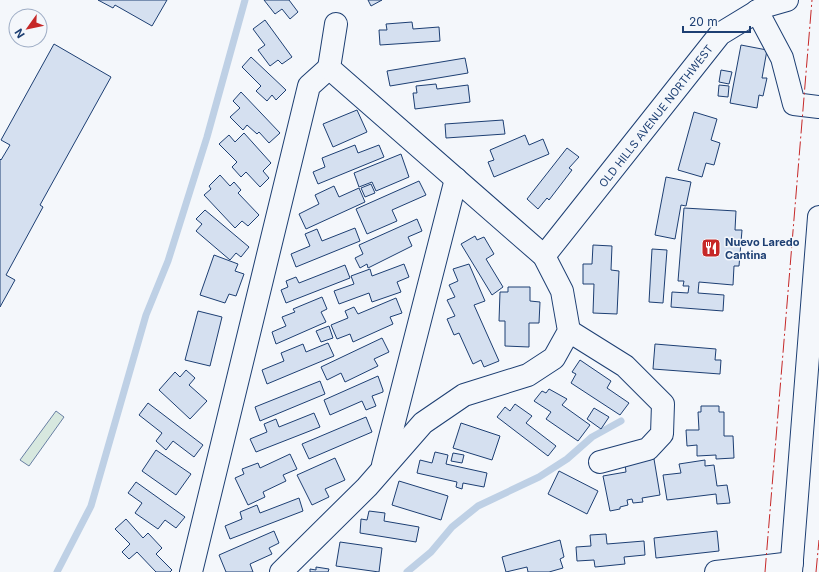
<svg xmlns="http://www.w3.org/2000/svg" width="819" height="572" viewBox="0 0 819 572" font-family="Inter,sans-serif">
<rect width="100%" height="100%" fill="#f4f7fb"/>
<path fill="#d7e8df" stroke="#687fa3" d="M56,411l8,6 -35,49 -9,-6z"/>
<g fill="none" stroke-linecap="round" stroke-linejoin="round">
<g stroke="#bed0e5" stroke-width="7">
<path d="M57,572l34,-66 55,-191 22,-54 39,-124 38,-137"/>
<path d="M407,572l24,-20 21,-25 26,-21 61,-29 28,-18 25,-22 29,-16"/>
</g>
</g>
<g fill="#d5e0f0" stroke="#1d3f73">
<path d="M98,0h69l-15,26 -37,-21 -2,3z"/>
<path d="M264,0h25l9,12 -8,7 -8,-10 -7,5z"/>
<path d="M368,0h14l-11,6z"/>
<path d="M265,20l27,37 -10,7 -4,-4 -8,6 -12,-16 7,-5 -12,-16z"/>
<path d="M412,22l1,7 26,-2 1,14 -60,4 -1,-15h8l-1,-6z"/>
<path d="M54,44l57,33 -71,128 3,2 -37,68 9,5 -15,27v-148l1,1 9,-15 -9,-5z"/>
<path d="M741,45l26,5 -5,28h5l-4,18 -4,-1 -2,13 -27,-5z"/>
<path d="M251,57l35,33 -10,10 -4,-5 -5,6 -11,-10 5,-5 -19,-19z"/>
<path d="M465,58l3,15 -78,13 -3,-15z"/>
<path d="M721,70l11,2 -3,12 -10,-2z"/>
<path d="M436,84l1,5 31,-4 2,17 -55,7 -2,-16h4l-1,-7z"/>
<path d="M719,85l10,1 -1,11 -10,-1z"/>
<path d="M241,92l39,41 -11,10 -10,-11 -2,2 -10,-9 -4,5 -13,-13 10,-9 -7,-7z"/>
<path d="M357,110l10,22 -34,15 -10,-23z"/>
<path d="M694,112l23,7 -6,21 9,3 -6,22 -8,-2 -4,14 -24,-7z"/>
<path d="M503,120l2,14 -59,4 -1,-14z"/>
<path d="M244,133l27,30 -8,8 6,7 -9,9 -14,-15 -5,5 -9,-10 5,-5 -18,-18 10,-9 6,7z"/>
<path d="M525,135l4,10 14,-6 6,15 -55,23 -6,-15 6,-2 -4,-10z"/>
<path d="M355,145l3,8 21,-8 5,12 -66,27 -5,-12 12,-5 -3,-9z"/>
<path d="M567,148l12,9 -10,11 3,2 -23,30 -2,-2 -9,11 -11,-10z"/>
<path d="M401,154l8,23 -33,14 -4,-9 -13,5 -5,-14z"/>
<path d="M220,175l10,11 4,-4 7,8 -3,3 21,22 -11,11 -6,-5 -7,7 -31,-33 7,-6 -2,-3z"/>
<path d="M666,177l25,5 -5,24 -5,-1 -6,34 -20,-4z"/>
<path d="M419,181l7,14 -34,15 5,11 -30,13 -11,-25z"/>
<path d="M371,184l4,9 -10,4 -4,-9z"/>
<path d="M334,186l5,11 20,-9 6,14 -59,27 -7,-15 20,-10 -4,-9z"/>
<path d="M684,208l52,3 -1,19h7l-3,36h-5l-1,19 -34,-3 -1,11 26,2 -1,16 -52,-4 1,-15 16,1 1,-7h-6l1,-5h-6z"/>
<path d="M205,210l44,37 -8,10 -5,-4 -6,7 -34,-29 6,-7 -6,-5z"/>
<path d="M417,219l5,12 -14,6 4,9 -44,22 -1,-4 -7,4 -5,-10 8,-4 -4,-9z"/>
<path d="M355,228l5,13 -64,26 -5,-13 19,-8 -5,-12 12,-5 5,12z"/>
<path d="M475,236l2,4 7,-3 10,17 -8,5 17,28 -11,8 -31,-51z"/>
<path d="M593,245l19,1 -1,24 8,1 -2,43 -24,-1 1,-29h-11v-20h9z"/>
<path d="M652,249l15,1 -4,53 -14,-1z"/>
<path d="M214,255l24,9 -3,7 9,3 -8,22 -7,-2 -4,9 -25,-8z"/>
<path d="M404,264l5,13 -12,5 4,10 -29,10 -3,-9 -30,11 -5,-13 20,-7 -3,-8 19,-7 2,7z"/>
<path d="M469,264l16,37 -11,4 25,56 -15,6 -3,-7 -8,4 -14,-31 -5,2 -7,-16 8,-3 -8,-16 8,-3 -6,-12 9,-4 -5,-12z"/>
<path d="M345,265l5,13 -64,25 -5,-13 7,-3 -2,-6 10,-4 3,6z"/>
<path d="M508,287h22v14l10,1 -1,21h-10v24l-24,-1v-25h-6l1,-29h8z"/>
<path d="M322,297l5,12 -6,3 5,10 -50,22 -4,-12 14,-6 -4,-9 13,-5 -2,-3z"/>
<path d="M396,298l6,15 -12,4 3,7 -40,18 -3,-8 -13,5 -6,-14 17,-7 -3,-7 9,-4 4,7z"/>
<path d="M198,311l24,6 -12,49 -25,-6z"/>
<path d="M329,326l4,12 -12,4 -5,-11z"/>
<path d="M382,338l7,14 -15,7 4,7 -33,16 -4,-9 -14,7 -6,-13z"/>
<path d="M328,343l6,13 -67,28 -5,-14 22,-9 -3,-8 22,-9 3,8z"/>
<path d="M655,344l61,5 -1,11h6l-1,14 -67,-5z"/>
<path d="M580,360l31,21 -4,7 22,15 -9,12 -49,-32 5,-9 -4,-2z"/>
<path d="M186,370l9,8 -6,7 18,16 -17,18 -31,-29 16,-18 5,5z"/>
<path d="M378,376l5,14v2l-11,4 4,10 -10,4 -4,-9 -32,14 -6,-15z"/>
<path d="M320,381l5,13 -65,27 -5,-14z"/>
<path d="M549,389l18,10 -5,6 28,20 -12,16 -32,-22 5,-7 -17,-11 8,-10 4,2z"/>
<path d="M148,403l55,42 -9,12 -21,-16 -7,9 -10,-9 6,-8 -23,-18z"/>
<path d="M515,404l17,12 -6,7 30,23 -8,10 -51,-39 8,-10 5,4z"/>
<path d="M701,406h18v6h5v24h9l1,22 -18,1v-4l-19,1v-11l-10,1 -1,-16h13l-1,-18h3z"/>
<path d="M594,408l15,9 -8,12 -14,-10z"/>
<path d="M314,413l6,14 -64,25 -6,-13 17,-7 -3,-8 12,-5 3,8z"/>
<path d="M366,417l6,15 -63,27 -7,-15z"/>
<path d="M461,423l39,13 -8,24 -39,-12z"/>
<path d="M156,450l35,24 -15,21 -34,-24z"/>
<path d="M435,452l13,3 -2,9 41,9 -3,14 -21,-4 -1,6 -6,-2 1,-5 -40,-9 3,-13 12,3z"/>
<path d="M453,453l11,2 -2,8 -11,-2z"/>
<path d="M290,454l7,15 -14,6 3,6 -23,11 2,5 -17,8 -13,-27 9,-4 -2,-5 16,-6 2,5z"/>
<path d="M335,458l10,22 -20,9 4,8 -17,8 -15,-30z"/>
<path d="M654,459l6,36 -18,3 1,4 -10,1 -1,-4 -5,1 1,5 -8,2v2l-10,2 -7,-35 23,-4 -1,-8z"/>
<path d="M705,460v6l9,-1 3,21 10,-1 3,18 -13,1 -1,-10 -49,6 -4,-25 18,-2 -2,-9z"/>
<path d="M559,471l39,20 -11,23 -39,-20z"/>
<path d="M399,481l49,15 -7,24 -49,-15z"/>
<path d="M136,482l49,35 -9,11 -11,-8 -7,9 -23,-16 7,-10 -14,-10z"/>
<path d="M299,498l4,13 -73,28 -5,-13 17,-7 -2,-7 17,-7 3,8z"/>
<path d="M369,511l16,2 -1,8 35,6 -3,15 -56,-9 1,-14 6,1z"/>
<path d="M126,519l17,19 5,-5 14,15 -6,6 16,16 -2,2h-14l-19,-20 -8,7 -7,-7 8,-8 -15,-15z"/>
<path d="M274,531l5,12 -10,5 3,6 -22,10 3,8h-27l-7,-17z"/>
<path d="M717,531l2,20 -63,7 -2,-20z"/>
<path d="M606,534l1,10 37,-3 1,14 -21,2 1,7 -30,3 -1,-7 -17,1 -1,-14 15,-1 -1,-11z"/>
<path d="M560,540l4,17 -4,2 3,9 -14,4h-21l-1,-5 -21,5 -4,-15z"/>
<path d="M340,542l42,6 -3,24 -43,-6z"/>
<path d="M316,567l13,2 -1,3h-18v-3l6,1z"/>
</g>
<g fill="none" stroke-linecap="round" stroke-linejoin="round">
<g stroke="#1d3f73" stroke-width="24">
<g id="minor">
<path d="M757,11l25,47 12,46 25,3"/>
<path d="M544,256l176,-222 46,-28 21,-6"/>
<path d="M569,331l56,35 38,38 -1,30 -14,15 -48,13"/>
<path d="M383,465l73,-286"/>
<path d="M191,572l118,-486 20,-18"/>
<path d="M281,572l86,-85 56,-64 41,-28 64,-20 26,-17 15,-27 -7,-40 -18,-35 -215,-188 7,-44"/>
<path d="M716,572l76,-9"/>
<path d="M791,572l28,-355"/>
</g>
</g>
<use href="#minor" stroke="#f4f7fb" stroke-width="22"/>
<g stroke="#c62828" stroke-width="1" stroke-dasharray="14 3 2 3" stroke-linecap="butt">
<path d="M765,572l47,-572"/>
<path d="M816,572l3,-32"/>
</g>
</g>
<defs>
<g id="restaurant-square" transform="scale(1)"><rect x="-9" y="-9" width="18" height="18" rx="4" fill="#c62828" stroke="#f4f7fb"/><path d="M-5-6h1v4h1v-4h1v4h1v-4h1v5L-1.5 .5V6h-2V.5L-5-1ZM5-6V6H3V1.5H1.5Q1.5-4 5-6Z" fill="#fff"/></g>
</defs>
<g fill-rule="evenodd">
<use href="#restaurant-square" x="711" y="248"/>
</g>
<g text-anchor="middle" stroke-width="3" stroke-linejoin="round" paint-order="stroke">
<g font-size="11" fill="#1d3f73" stroke="#f4f7fb">
<text transform="translate(656 116) rotate(-52)" y="4">OLD HILLS AVENUE NORTHWEST</text>
</g>
<g font-size="11" font-weight="bold" fill="#1d3f73" stroke="#f4f7fb" text-anchor="start">
<text x="725" y="246">Nuevo Laredo<tspan x="725" dy="13">Cantina</tspan></text>
</g>
</g>
<g transform="translate(28 28) rotate(237)"><circle r="19" fill="#f4f7fb" stroke="#9eadc5"/>
<path d="M0-3L7 15L0 10L-7 15Z" fill="#c62828"/>
<text y="-6" font-size="11" font-weight="bold" text-anchor="middle" fill="#1d3f73">N</text>
</g>
<path d="M683 26v6h67v-6" fill="none" stroke="#1d3f73" stroke-width="2"/>
<text x="689" y="26" font-size="12" fill="#1d3f73" stroke="#f4f7fb" stroke-width="3" paint-order="stroke">20 m</text>
</svg>
